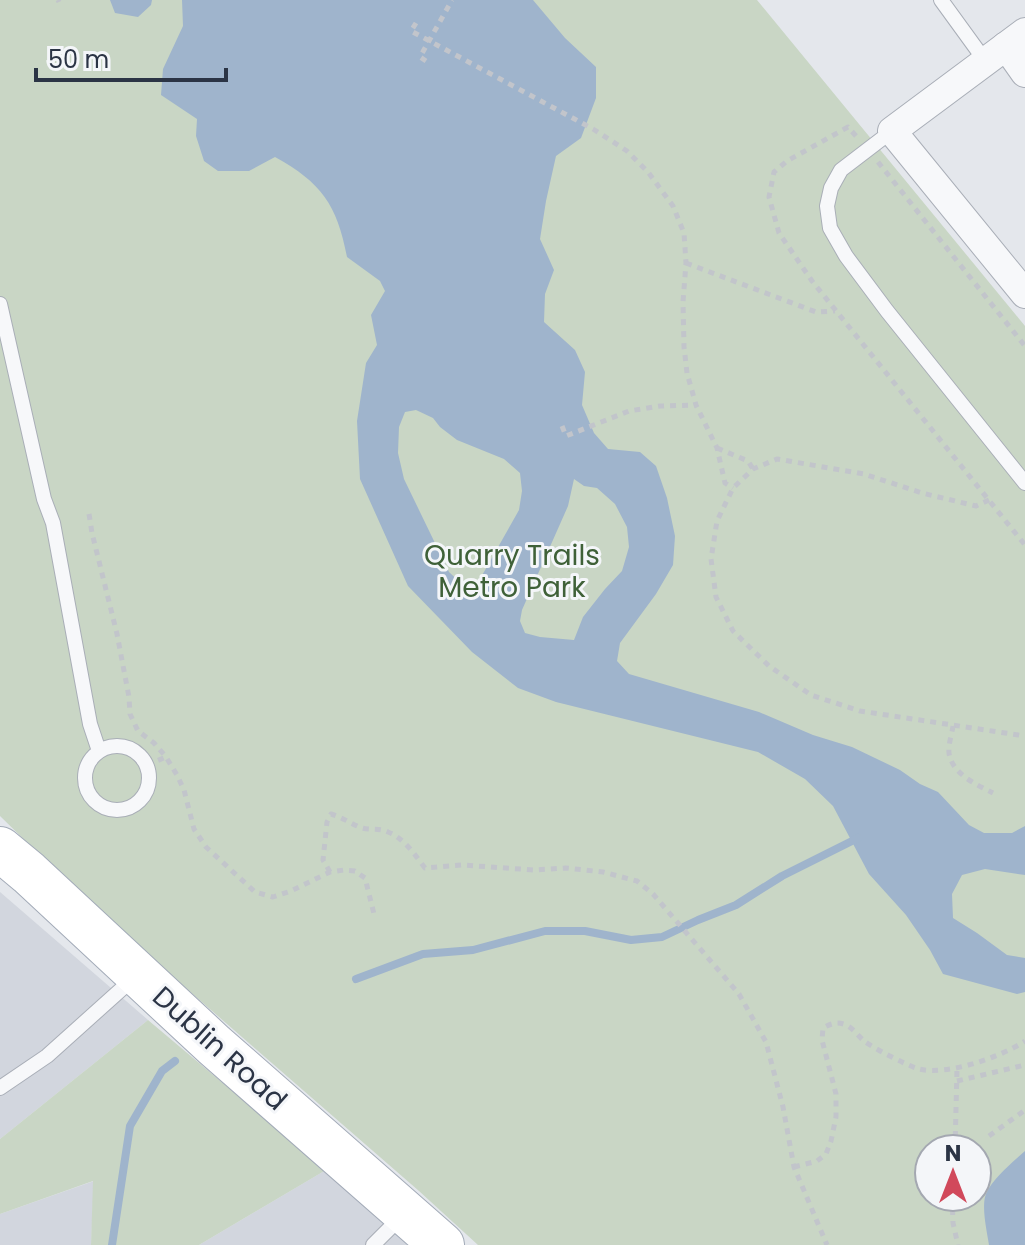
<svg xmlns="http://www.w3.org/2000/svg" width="1025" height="1245" viewBox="0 0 1025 1245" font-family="Poppins,sans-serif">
<rect width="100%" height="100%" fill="#e4e7ec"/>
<g fill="#d2d6de">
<path d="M0,892l148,128 -148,119z"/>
<path d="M326,1170l86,75h-213z"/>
<path d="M94,1181l-3,64h-91v-31z"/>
</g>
<g fill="#c9d6c5" fill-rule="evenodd">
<path d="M0,0h757l268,326v919h-547l-59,-54 -323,-281 -96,-94zM929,1149h48v48h-48z"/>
<path d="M148,1020l178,150 -127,75h-108l2,-64 -93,33v-75z"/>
</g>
<g fill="#9fb4cc" fill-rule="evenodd">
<path d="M110,0h42l-1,5 -13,12 -23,-4z"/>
<path d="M182,0h351l32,38 31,29v31l-15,40 -25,18 -10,45 -6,38 14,31 -9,24 -1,28 31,28 10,22 -3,33 12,28 14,16 32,3 16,14 11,32 8,38 -2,29 -17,29 -36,49 -3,18 12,13 130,38 54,23 39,12 48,23 20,14 18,8 31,33 15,8h28l13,-7v49l-40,-6 -23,6 -10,19 1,24 24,15 30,22 18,3v34l-8,2 -74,-20 -13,-24 -24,-35 -37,-41 -36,-68 -28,-27 -47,-27 -202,-50 -38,-14 -46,-36 -64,-66 -48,-107 -3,-58 9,-58 11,-18 -6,-30 14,-24 -5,-10 -33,-24c-10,-52 -25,-74 -72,-100l-26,14h-31l-14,-10 -8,-25 1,-17 -36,-24 2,-26 20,-43zM416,410l17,8 7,9 17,13 47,19 16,14 2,18 -3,19 -43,76 -11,1 -16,-15 -45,-93 -6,-26 1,-26 6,-15zM574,479l10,7 13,2 18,16 12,23 2,20 -7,24 -17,18 -22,28 -9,23 -34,-3 -15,-4 -5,-12 2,-11 46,-104z"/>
<path d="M1025,1151v94h-36c-2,-13 -8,-39 -3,-51 6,-15 27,-32 39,-43z"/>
</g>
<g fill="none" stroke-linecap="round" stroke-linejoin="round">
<g stroke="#9fb4cc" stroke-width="8">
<path d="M356,979l67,-25 50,-4 72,-19h40l46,9 31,-3 36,-17 38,-15 46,-29 76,-38"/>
<path d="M112,1245l18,-119 32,-55 13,-10"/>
</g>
<g stroke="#a9aeb7" stroke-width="16">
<g id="service">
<path d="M941,0l45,62"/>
<path d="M892,131l-51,39 -10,18 -4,18 3,22 16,28 41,55 138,172"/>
<path d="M0,304l44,195 9,24 37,201 9,27"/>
<circle cx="117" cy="778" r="32"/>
<path d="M0,1088l47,-32 88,-79"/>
<path d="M373,1245l29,-29"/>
</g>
</g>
<g stroke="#a9aeb7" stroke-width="30">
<g id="minor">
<path d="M1025,32l-133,99 133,163"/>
<path d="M1006,46l19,27"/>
</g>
</g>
<g stroke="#a3abb8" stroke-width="46">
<path id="primary" d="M0,849l29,24 185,172 228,200"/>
</g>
<g stroke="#c2c5cb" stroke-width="5" stroke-dasharray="6 6" stroke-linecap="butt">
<path d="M58,0l1,2"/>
<path d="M416,23l-5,8 182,98 34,22 21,21 25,34 11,27 2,30 -3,39 1,45 3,26 9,32 21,43 8,35 8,5"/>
<path d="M426,61l-6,-4 32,-57"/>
<path d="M856,136l-8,-9 -61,34 -13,11 -5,25 10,36 33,48 213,264"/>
<path d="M878,162l147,184"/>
<path d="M686,263l130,49 19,-1"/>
<path d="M562,426l4,10 63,-25 31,-5 36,-1"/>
<path d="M717,448l31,13 5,8"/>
<path d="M989,500l-13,6 -54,-13 -58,-19 -87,-15 -24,10 -20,19 -16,33 -6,38 5,38 17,34 36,35 42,29 49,16 165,25"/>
<path d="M89,514l3,19 25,101 12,63 1,17 8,17 16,12 12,14 11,18 7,15 10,39 12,18 49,45 18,5 18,-6 39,-19 14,-2 11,1 10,7 10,40"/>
<path d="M953,726c-1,8 -5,19 -4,27 3,21 28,32 44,40"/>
<path d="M147,765l19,-8"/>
<path d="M330,872l-7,-12 4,-38 4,-8c11,3 20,10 31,14 8,2 18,0 26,4 16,6 27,23 37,36l37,-3 72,5 32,-2 37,4 34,9 16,13 86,100 27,48 17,65 11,60 33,78"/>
<path d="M957,1081l68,-16"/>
<path d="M989,1136l36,-26"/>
<path d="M955,1149l2,-80"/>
<path d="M794,1167l23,-6 9,-7 5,-13 5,-24v-23l-14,-54 1,-12c7,-4 14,-7 23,-3 7,3 12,11 18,16 9,7 44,25 55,28 28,7 82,-12 106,-28"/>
<path d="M952,1197l1,26 5,22"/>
</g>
<use href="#service" stroke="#f7f8fa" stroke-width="14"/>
<use href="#minor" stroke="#f7f8fa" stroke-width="28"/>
<use href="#primary" stroke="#fff" stroke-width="44"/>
</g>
<g text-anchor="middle" stroke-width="6" stroke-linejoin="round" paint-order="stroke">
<g font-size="28" fill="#3f6138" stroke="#f4f6f9">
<text x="512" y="565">Quarry Trails<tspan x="512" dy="32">Metro Park</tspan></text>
</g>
<g font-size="28" fill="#2b3445" stroke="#f4f6f9">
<text transform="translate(220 1048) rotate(42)" y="10">Dublin Road</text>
</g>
</g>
<g transform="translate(953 1173)"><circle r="38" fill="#f4f6f9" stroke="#a4a8b1" stroke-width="2"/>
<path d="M0-6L14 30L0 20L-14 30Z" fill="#d1495b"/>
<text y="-12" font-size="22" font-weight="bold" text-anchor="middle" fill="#2b3445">N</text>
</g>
<path d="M36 68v12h190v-12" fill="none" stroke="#2b3445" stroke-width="4"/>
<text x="48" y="68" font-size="24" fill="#2b3445" stroke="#f4f6f9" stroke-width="6" paint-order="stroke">50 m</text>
</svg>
